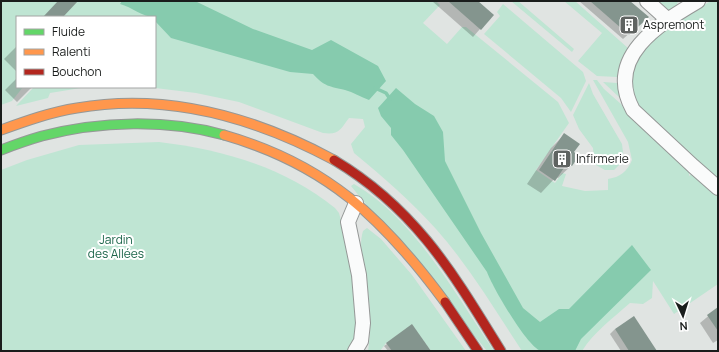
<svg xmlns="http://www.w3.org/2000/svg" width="719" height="352" viewBox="0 0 719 352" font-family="Manrope,sans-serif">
<rect width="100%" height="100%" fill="#e0e4e2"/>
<g fill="#bfe5d3">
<path d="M1,1h435l4,4 -17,18 24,21 15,-17h4l92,75 11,21 -33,47 19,13 7,-10 4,1 -4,12 23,5 23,-1v-11c12,-2 19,-7 24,-19l-4,-18 -35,-62h4l7,9 17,15 5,8 63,58v6l8,-7 -59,-61c-5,-15 -8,-31 -3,-46 8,-24 54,-48 76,-61h7v283l-44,30 -21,-33 -1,17 -9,6 -13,-1c-17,15 -36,29 -48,48h-60c-27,-41 -53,-85 -86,-122 -25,-28 -53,-52 -82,-76l-3,-9 14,-17 -2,-8 -14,-1c-9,12 -10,17 -26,15l-84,-31 -43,-9 -49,-6h8v-70h-138v70h6l-11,14 -11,4z"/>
<path d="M511,1h7l56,48 -2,3z"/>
<path d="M564,1h11l54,48 -8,11 -4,17 -20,-1 -19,-15 24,-28z"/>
<path d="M654,1h26l-3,2 2,4 -12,7z"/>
<path d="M503,4l80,68 3,9 -15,31 -10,-14 -77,-64 16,-18 -3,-4z"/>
<path d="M603,82l14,1 3,15z"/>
<path d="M589,83l4,11 29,50 2,16 -10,10h-9l-11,-6 -1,-16 -14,-19 -6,-14z"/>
<path d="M34,87h53l-37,6 -2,5 -32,8z"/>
<path d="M159,142c65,8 125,25 176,66l4,5 9,33 11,78 -6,20 -6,7h-346v-181l26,-10 52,-15z"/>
<path d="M354,184c61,35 101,110 140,167h-7l-136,-165z"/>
<path d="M367,228l14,11 31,36 54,76h-35l-19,-26 -26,18 -6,8h-12c4,-25 2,-50 -2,-74 -2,-17 -8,-29 -3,-46z"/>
</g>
<g fill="#86cbae">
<path d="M122,1h73l58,28 59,21 19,-10 47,26 8,15 -17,19c-8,-3 -16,-8 -24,-10 -16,-4 -20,-3 -32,-16l-23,-2 -119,-34 -16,-17v-4c-13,0 -23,-10 -35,-13z"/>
<path d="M396,88l19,16 19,12 9,16 2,29 36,72 42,75 17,14 19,-13h10l63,-64 19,25 -70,69 -6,12c-10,0 -25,1 -34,0 -14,-4 -49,-65 -54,-79l-84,-122 -12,-15v-7l-10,-12 -3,-8z"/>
</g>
<g fill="#0003">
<path d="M432,1h45l3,28 -7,8z"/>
<path d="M579,1h49l14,21 -19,17z"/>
<path d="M17,46v26l-13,-13z"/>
<path d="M17,78v9h15l-15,15 -12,-12z"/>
<path d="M564,135l9,18 -1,12 -14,13 -2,-1 -15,16 -14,-9 24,-36z"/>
<path d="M718,308v32l-5,3 -13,-20z"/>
<path d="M615,329l41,22h-35l-11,-17z"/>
<path d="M387,344l43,7h-42l-4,-5z"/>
</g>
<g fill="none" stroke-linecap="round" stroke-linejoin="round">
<path stroke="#86cbae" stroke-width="3.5" d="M375,88l11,5 4,6"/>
</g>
<g fill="#84958e">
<path d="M58,1h20l-15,16h-20z"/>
<path d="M448,1h30l16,14 -13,15z"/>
<path d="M590,1h40l19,16 -20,18z"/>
<path d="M564,133l16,11 -6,8 5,4 -7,10 -4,-4 -13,19 -16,-11z"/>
<path d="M718,307v24l-11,-16z"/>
<path d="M634,316l23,35h-28l-14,-22z"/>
<path d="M412,324l19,27h-39l-6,-8z"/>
</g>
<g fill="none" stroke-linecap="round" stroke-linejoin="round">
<g stroke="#959897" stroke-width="16">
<g id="street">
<path d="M647,1l20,18"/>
<path d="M698,1c-39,23 -94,56 -65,109l60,56 25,22"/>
<path d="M355,351l6,-10 2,-18 -4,-48 -11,-53 8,-19"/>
</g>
</g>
<g stroke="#959897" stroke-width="11">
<path id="fast" d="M1,150c13,-5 27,-10 41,-14 58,-15 124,-17 182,-1"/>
</g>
<g stroke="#959897" stroke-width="11">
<g id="slow">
<path d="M1,130c25,-9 50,-18 76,-22 91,-16 177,9 257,52"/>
<path d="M224,135c102,29 159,83 221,167"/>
</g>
</g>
<g stroke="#959897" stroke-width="11">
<g id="jam">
<path d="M334,160c82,49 119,113 167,191"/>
<path d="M445,302l33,49"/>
</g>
</g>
<use href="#street" stroke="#fafbfb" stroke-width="14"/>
<use href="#fast" stroke="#63d668" stroke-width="9"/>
<use href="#slow" stroke="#ff974d" stroke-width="9"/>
<use href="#jam" stroke="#b3261e" stroke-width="9"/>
</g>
<defs>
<g id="building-square" transform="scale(1)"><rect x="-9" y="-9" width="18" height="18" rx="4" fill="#5f6361" stroke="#fff"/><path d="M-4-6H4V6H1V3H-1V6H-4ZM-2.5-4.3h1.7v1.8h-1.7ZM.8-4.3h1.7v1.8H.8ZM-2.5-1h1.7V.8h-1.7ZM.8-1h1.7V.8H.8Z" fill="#fff"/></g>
</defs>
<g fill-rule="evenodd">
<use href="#building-square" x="629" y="25"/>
<use href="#building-square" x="562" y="159"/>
</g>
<g text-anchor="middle" stroke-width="4" stroke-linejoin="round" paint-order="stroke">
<g font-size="12" fill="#1a1d1c" stroke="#fff" text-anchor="start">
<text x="643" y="29">Aspremont</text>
<text x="576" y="163">Infirmerie</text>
</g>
<g font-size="12" fill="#1d664b" stroke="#fff">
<text x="116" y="244">Jardin<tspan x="116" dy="14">des Allées</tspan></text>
</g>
</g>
<rect width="719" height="352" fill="none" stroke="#1a1d1c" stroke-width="4"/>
<rect x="16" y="16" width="140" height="72" fill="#ffffff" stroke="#a3a5a4"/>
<rect x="24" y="29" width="20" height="6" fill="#63d668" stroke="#a3a5a4"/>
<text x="52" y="36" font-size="12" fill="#1a1d1c">Fluide</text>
<rect x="24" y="49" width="20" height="6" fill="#ff974d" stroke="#a3a5a4"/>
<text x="52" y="56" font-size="12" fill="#1a1d1c">Ralenti</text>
<rect x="24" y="69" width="20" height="6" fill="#b3261e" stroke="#a3a5a4"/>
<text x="52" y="76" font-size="12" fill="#1a1d1c">Bouchon</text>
<g transform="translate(683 316) rotate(176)" stroke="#ffffff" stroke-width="3" paint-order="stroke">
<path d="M0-3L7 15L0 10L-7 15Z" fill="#1a1d1c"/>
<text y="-6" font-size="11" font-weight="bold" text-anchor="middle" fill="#1a1d1c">N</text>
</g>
</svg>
